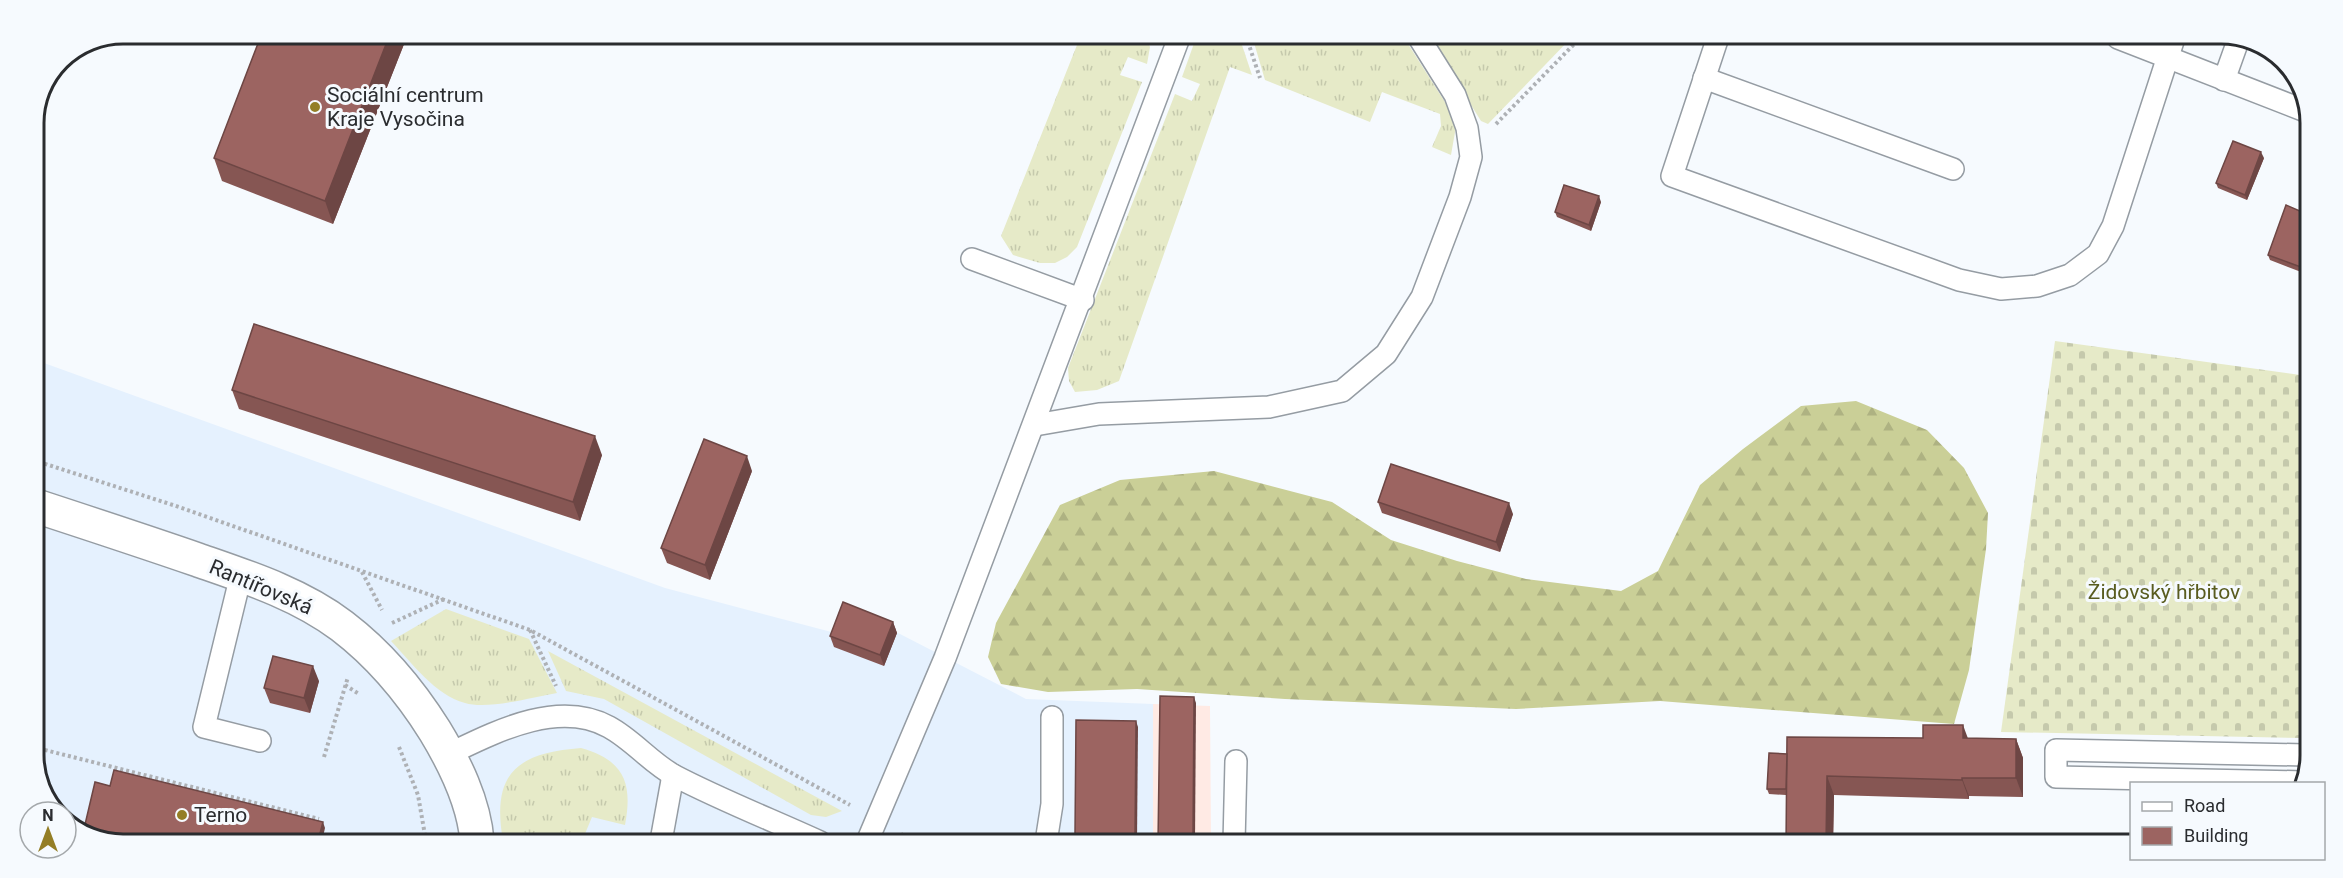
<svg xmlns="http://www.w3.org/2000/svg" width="2343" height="878" viewBox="0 0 2343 878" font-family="Roboto,sans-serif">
<defs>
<pattern id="grass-tufts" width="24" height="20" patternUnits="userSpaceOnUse" patternTransform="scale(1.5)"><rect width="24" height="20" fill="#e6eac8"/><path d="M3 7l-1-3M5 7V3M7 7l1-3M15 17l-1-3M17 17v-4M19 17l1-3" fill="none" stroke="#c5c9ac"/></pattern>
<pattern id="forest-firs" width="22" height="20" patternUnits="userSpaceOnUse" patternTransform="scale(1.5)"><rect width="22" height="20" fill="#cacf97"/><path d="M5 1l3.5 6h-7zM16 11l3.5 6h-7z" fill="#aeb282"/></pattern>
<pattern id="cemetery-stones" width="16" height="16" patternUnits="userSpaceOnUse" patternTransform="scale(1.5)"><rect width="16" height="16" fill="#e6eac8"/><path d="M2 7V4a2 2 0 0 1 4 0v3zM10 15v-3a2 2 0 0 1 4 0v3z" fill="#c5c9ac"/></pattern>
</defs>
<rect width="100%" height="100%" fill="#f6fafe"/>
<path fill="#e5f1fe" d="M33,359l632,229 174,46 8,-21 53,21 126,65 127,5v139l-1060,-3 -27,-20v-8l-15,-2 -18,-48z"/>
<path fill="#ffeae4" d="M1153,704l57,2 1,137h-58z"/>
<g fill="url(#grass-tufts)">
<path d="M1081,35h64l5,12 -3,17 -19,-7 -8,18 22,7 -65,165 -10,10 -12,6h-15l-27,-8 -12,-19z"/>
<path d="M1197,35l42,1 13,39 -22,-8 -111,314 -22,9 -22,2 -6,-11 -1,-13 107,-274 17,7 8,-17 -18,-7z"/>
<path d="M1252,36h151l54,85 -6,34 -19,-8 9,-21 -1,-12 -58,-22 -12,30 -105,-42z"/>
<path d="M1428,36h145l-85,88 -7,-3z"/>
<path d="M446,609l83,30 28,54c-24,4 -69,17 -92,10 -30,-8 -53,-40 -74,-62z"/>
<path d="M548,651l294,160 -16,6 -15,-2 -207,-116 -38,-8z"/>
<path d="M581,748c43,12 52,35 44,77l-33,-8 -10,24h-79c-12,-68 14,-88 78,-93z"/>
</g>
<path fill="url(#forest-firs)" d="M1856,401l71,29 37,38 24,45 -2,36 -17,121 -15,54 -294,-23 -144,8 -231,-10 -148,-10 -89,3 -47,-8 -13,-27 8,-34 64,-118 60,-25 94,-9 118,31 59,38 66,21 69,18 95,12 37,-20 42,-86 43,-36 58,-43z"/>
<path fill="url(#cemetery-stones)" d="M2055,341l253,35 -3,362 -304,-6z"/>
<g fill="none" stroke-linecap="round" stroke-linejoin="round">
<g stroke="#959ca3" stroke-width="24">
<g id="service">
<path d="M1718,37l-46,139 287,104 42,9 36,-3 33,-11 28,-21 15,-28 61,-188"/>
<path d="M2118,38l190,74"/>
<path d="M1704,78l249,91"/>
<path d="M2224,80l15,-42"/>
<path d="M972,259l111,41"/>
<path d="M1035,425l64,-11 170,-7 73,-16 44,-37 36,-57 38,-100 11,-40 -4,-29 -12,-33 -37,-59"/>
<path d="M241,575l-37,152 56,14"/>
<path d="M449,754c46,-22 109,-55 160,-27 24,13 42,36 66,49 46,24 97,44 145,66"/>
<path d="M2305,782l-249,-5v-27l249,5"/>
<path d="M661,841l12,-66"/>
<path d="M867,842l78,-184 235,-623"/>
<path d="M1046,842l6,-38v-87"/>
<path d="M1234,843l2,-82"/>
</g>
</g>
<g stroke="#959ca3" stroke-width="36">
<path id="tertiary" d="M33,505c55,18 110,36 165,55 49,17 102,34 144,66 38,29 68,65 93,105 20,33 39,71 42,110"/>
</g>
<g stroke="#aeb1b5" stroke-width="4" stroke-dasharray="3 3" stroke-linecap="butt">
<path d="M1246,36l14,42"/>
<path d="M1496,124l86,-88"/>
<path d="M33,460l140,45 357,125 320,175"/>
<path d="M362,572l20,38"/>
<path d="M392,623l52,-24"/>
<path d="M530,630l26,56"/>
<path d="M345,685l14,9"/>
<path d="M33,747l286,72"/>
<path d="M399,747l19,48 8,46"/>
<path d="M324,757l24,-80"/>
<path d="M901,834l15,8"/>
</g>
<use href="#service" stroke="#fff" stroke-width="21"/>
<use href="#tertiary" stroke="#fff" stroke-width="33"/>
</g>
<g fill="#865653">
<path d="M262,33l146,1 -75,190 -111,-43 -8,-23z"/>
<path d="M2264,158l-17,42 -29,-12 -2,-5z"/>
<path d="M2309,193v82l-39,-15 -2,-5 34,-43z"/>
<path d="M1601,202l-10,29 -34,-14 -2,-5z"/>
<path d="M232,390l370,65 -22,66 -341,-112z"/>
<path d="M752,471l-42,109 -43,-17 -6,-15z"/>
<path d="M1378,502l135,12 -13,38 -118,-39z"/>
<path d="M893,622l4,11 -13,33 -50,-19 -4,-11z"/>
<path d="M319,681l-9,32 -40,-10 -6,-15z"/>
<path d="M1968,738l48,1 7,19v39l-54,-1v3l-135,-4 -1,49h-47v-49l-17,-1 -2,-5 20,-35z"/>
</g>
<g fill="#6d4644">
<path d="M390,34h18l-75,190 -8,-23z"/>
<path d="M2261,152l3,6 -17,42 -2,-5z"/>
<path d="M1599,196l2,6 -10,29 -2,-6z"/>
<path d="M595,436l7,19 -22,66 -7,-19z"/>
<path d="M747,456l5,15 -42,109 -5,-15z"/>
<path d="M1509,503l4,11 -13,38 -4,-10z"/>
<path d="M893,622l4,11 -13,33 -4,-11z"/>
<path d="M313,666l6,15 -9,32 -6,-15z"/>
<path d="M1194,697l2,6 -1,140h-2z"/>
<path d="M1136,721l2,6 -1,116h-2z"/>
<path d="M1963,725l7,19 -7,-6z"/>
<path d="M2016,739l7,19v39l-7,-19z"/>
<path d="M1827,776l7,19 -1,49h-7z"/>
<path d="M1962,778l7,18v3l-7,-19z"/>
<path d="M323,822l2,6 -3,13h-4z"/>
</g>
<g fill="#9c6461" stroke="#6d4644" stroke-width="1.5">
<path d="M262,33l128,1 -65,167 -111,-43z"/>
<path d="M2233,141l28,11 -16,43 -29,-12z"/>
<path d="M1564,185l35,11 -10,29 -34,-13z"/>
<path d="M2309,193v77l-41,-15 18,-50 16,7z"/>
<path d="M254,324l341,112 -22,66 -341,-112z"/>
<path d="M704,439l43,17 -42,109 -44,-17z"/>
<path d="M1391,464l118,39 -13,39 -118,-40z"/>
<path d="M843,602l50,20 -13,33 -50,-19z"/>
<path d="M273,656l40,10 -9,32 -40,-10z"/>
<path d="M1160,696l34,1 -1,146h-35z"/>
<path d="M1076,720l60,1 -1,122 -68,-1 8,-8z"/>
<path d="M1923,725h40v13l53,1v39h-54v2l-135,-4 -1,68h-40l1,-107 136,1z"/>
<path d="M1769,753l18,1 -1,35h-19z"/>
<path d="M114,770l209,52 -5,19 -225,-1 -10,-7 12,-51 15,4z"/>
</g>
<g fill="#947e26" stroke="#f6fafe" stroke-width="2">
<circle cx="315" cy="107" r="6"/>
<circle cx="182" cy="815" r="6"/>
</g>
<g text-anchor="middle" stroke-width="6" stroke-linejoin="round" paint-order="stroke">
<g font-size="21" fill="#2a2c2f" stroke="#f6fafe" text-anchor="start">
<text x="327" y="102">Sociální centrum<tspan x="327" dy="24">Kraje Vysočina</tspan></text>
<text x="194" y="822">Terno</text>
</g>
<g font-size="21" fill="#2a2c2f" stroke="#f6fafe">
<text transform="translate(261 587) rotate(23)" y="7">Rantířovská</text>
</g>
<g font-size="21" fill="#595c1f" stroke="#f6fafe">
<text x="2164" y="599">Židovský hřbitov</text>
</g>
</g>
<path d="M0 0H2343V878H0ZM123 44H2221A79 79 0 0 1 2300 123V755A79 79 0 0 1 2221 834H123A79 79 0 0 1 44 755V123A79 79 0 0 1 123 44Z" fill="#f6fafe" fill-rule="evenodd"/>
<path fill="none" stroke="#2a2c2f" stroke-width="3" d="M123 44H2221A79 79 0 0 1 2300 123V755A79 79 0 0 1 2221 834H123A79 79 0 0 1 44 755V123A79 79 0 0 1 123 44Z"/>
<rect x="2130" y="782" width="195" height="78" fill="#f6fafe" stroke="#a4a8ab" stroke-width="1.5"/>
<rect x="2142" y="802" width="30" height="9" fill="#ffffff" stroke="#a4a8ab" stroke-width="1.5"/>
<text x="2184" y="812" font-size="18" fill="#2a2c2f">Road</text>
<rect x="2142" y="827" width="30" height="18" fill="#9c6461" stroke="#a4a8ab" stroke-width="1.5"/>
<text x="2184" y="842" font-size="18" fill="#2a2c2f">Building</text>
<g transform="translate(48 830)"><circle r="28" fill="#f6fafe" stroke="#a4a8ab" stroke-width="1.5"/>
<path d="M0-4.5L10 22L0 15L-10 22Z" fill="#947e26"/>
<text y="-9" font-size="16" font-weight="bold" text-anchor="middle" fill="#2a2c2f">N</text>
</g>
</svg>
